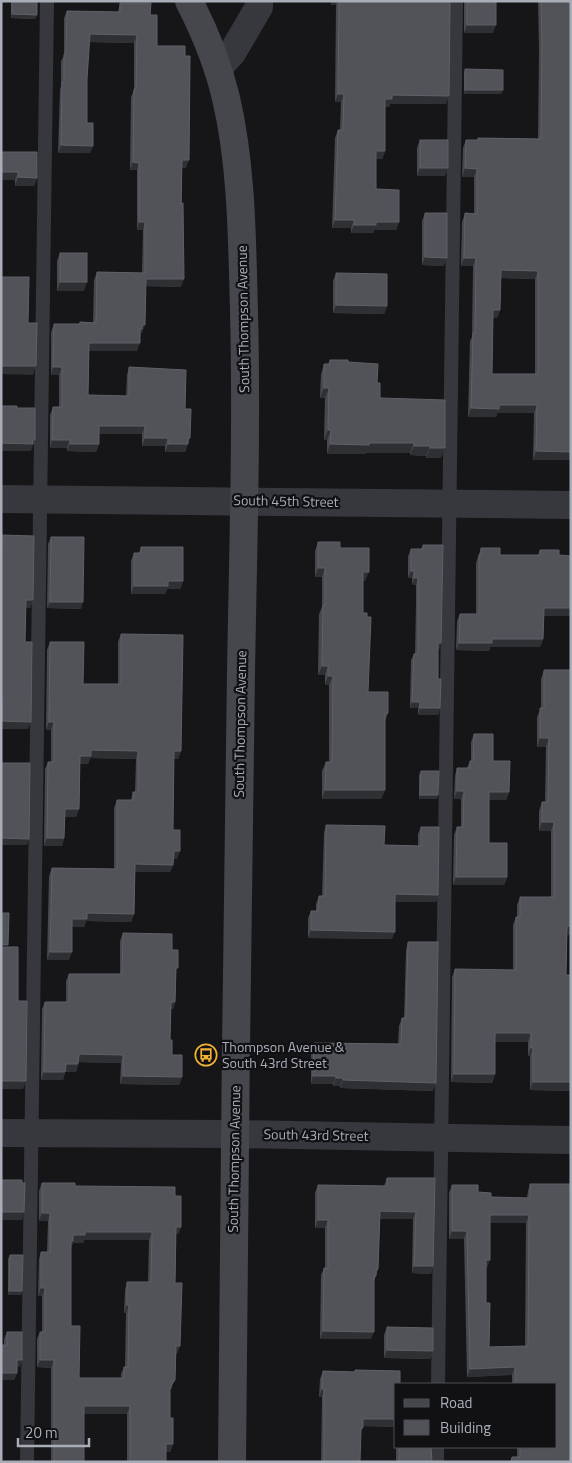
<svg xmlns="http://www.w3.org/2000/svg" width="572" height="1463" viewBox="0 0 572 1463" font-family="'Titillium Web',sans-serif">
<rect width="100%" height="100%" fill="#161618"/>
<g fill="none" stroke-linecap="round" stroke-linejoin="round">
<g stroke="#37383d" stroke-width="14">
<path d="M438,1384l18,-1383"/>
<path d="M27,1462l20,-1461"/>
<path d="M437,1462v-15"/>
</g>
<g stroke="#37383d" stroke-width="28">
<path d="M218,68l14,-15 27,-46v-6"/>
<path d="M1,499l570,6"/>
</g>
<path stroke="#37383d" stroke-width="28" d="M1,1133l233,1 337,6"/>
<path stroke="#45474d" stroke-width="28" d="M189,1c16,31 29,63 37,97 16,69 16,142 18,213 3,120 -1,241 -3,361 -4,263 -7,527 -9,790"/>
</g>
<g fill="#47494d" fill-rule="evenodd">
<path d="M11,1h26v14l-2,4 -24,-1z"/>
<path d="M331,1h119l-4,103h-56l-1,3h-4v44l-3,8h-6v30l23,33 -3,8h-22l-1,3h-22v-5h-19l3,-90 3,-8h2l1,-28h-6l1,-97h-5z"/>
<path d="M464,1h26l3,32h-29z"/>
<path d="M538,1h33v459h-38l1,-47h-37l-1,4h-28l2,-76 2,-4 1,-71h-12l1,-44 3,-9 9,1v-37h-12l1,-29 3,-8h11l1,-2 60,1 1,-89zM500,278l35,1v95h-43l1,-56h4l3,-8z"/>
<path d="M120,3l30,12 7,31 29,122h-4l-1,119 -36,-1 -3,47h-1l-1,1 -3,17h-48l-1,44 38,1 1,-21 2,-8 56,42 5,29 -5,14h-20v-6h-23v-12h-43v10l-3,8 -29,-1v-3h-17v-33l3,-8h6v-32h-8v-43l3,-8h25l1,-2 13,1 1,-43 3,-8 45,1 1,-43h-6v-60h-7l1,-73 3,-7v-47l-45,-1 -2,37v44l6,23 -3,7h-32l2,-63 1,-4v-25l3,-5v-38l3,-7 51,1z"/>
<path d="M465,69l38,21 -2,4h-37v-21z"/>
<path d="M420,140l25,36h-28v-28z"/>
<path d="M1,152l36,26 -3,8h-19v-6h-14z"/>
<path d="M425,213l19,53 -22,-1v-44z"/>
<path d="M60,253l24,38h-27v-30z"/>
<path d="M336,273l51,33 -3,8 -51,-1v-32z"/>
<path d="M330,360l18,2 29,21 3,15 61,60h-15v-2l-16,-1v-2h-44v1h-39v-14h-3l1,-42h-5l1,-24 3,-10h4z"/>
<path d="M2,535l31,65 -3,8h-4l-1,34 3,87h-27v-192z"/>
<path d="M51,537l30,72 -34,-1 1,-64z"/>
<path d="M318,542l22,6 25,33h-2v32l5,79 20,21 -3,8v69l-4,9h-59v-28l4,-9h3v-77h-4v-10h-7l1,-61 3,-7v-30h-7v-26z"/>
<path d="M423,545l16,105h-1v29l2,29 -2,7h-20v-7h-8l1,-48 3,-6h1l1,-50v-19l-4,-1v-6h-4v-22l3,-7h10z"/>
<path d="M141,547l42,34 -3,8h-13l-2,5h-34v-33l3,-8h5z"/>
<path d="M481,548l19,7h38l2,-5 4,66 -1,23 -3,8h-50l-1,4 -33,-1 1,-29 3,-7h16v-51z"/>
<path d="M121,634l60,117 -3,8h-5v71l4,29h-4v6l-3,7h-35l-1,42 -3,8 -45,-1 -2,6h-12l-3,33h-22l2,-84 3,-8 62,1v-61l3,-8h14l2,-8h2l1,-33 -46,-1 -2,6h-8l-1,45 -3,8h-11l-1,21 -2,8h-18l1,-77 3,-7h3v-32h-5l1,-80 3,-8 33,42h35v-42z"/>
<path d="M544,670l27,265h-4l-1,40 5,116 -41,-1v-34h-2v-14h-33v32l-3,9 -41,-1 1,-105 3,-8 58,1v-45l3,-8h1v-12l3,-8h31v-66h-12v-20l3,-9h3l1,-55h-9v-30l4,-9v-29z"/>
<path d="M474,734l19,27 16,31 -3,8h-17v43l18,34 -3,8h-51l1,-50 3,-8h4v-28h-7l1,-23 2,-8h10l3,-7h1v-19z"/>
<path d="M421,771l17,24 -1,4h-18v-24z"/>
<path d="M326,825l58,20 34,1v-12l3,-7 17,68 -2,7h-41l-3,37 -84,-1v-20l3,-7h5v-7l3,-8h3l2,-63z"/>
<path d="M123,933l49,17 4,22 -1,30 -2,7h-2l-1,31 2,15 10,22 -3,8 -59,-1 1,-21 -43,-1v2l-2,8h-11l-2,8h-22l1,-71 3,-7h21v-21l3,-7h51v-33z"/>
<path d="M408,942l25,149 -93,-3v-2h-7v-2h-22v-33l3,-8 84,1 1,-18 3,-8h2l2,-68z"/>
<path d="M387,1178h48l-2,88 -2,8 -19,-1 1,-54h-34l-1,50 -4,13 -3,57h-51l1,-64 3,-7h1v-40h-10v-35l3,-8 66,1z"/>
<path d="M42,1183l133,13 6,31 -3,7h-2l-1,49 2,71h-1l-4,34 -2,2v28l3,26 -3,8h-4v10h-39v-48h-43v48h-33v-94l-14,-1v-28l3,-7h2v-36h-4l1,-37 2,-7h6l1,-31h-9v-30zM84,1240h65l-1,42h-21l-2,8 -1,23h2l-1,54h-1l-3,7v4h-42l-8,-52v-79l2,-4h10z"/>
<path d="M530,1184l41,278h-61l2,-5h5v-10h39v-63h-44v-9l-45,2 -3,-138h-15v-46l3,-8 39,12 36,1 1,-7zM490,1223h36l-1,123 -36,1 -3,-44v-35h1z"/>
<path d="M10,1255l12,36 -1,4h-13v-36z"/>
<path d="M387,1327l46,24 -3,8 -46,-1v-23z"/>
<path d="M7,1332l13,35h-3v6l-3,7h-13v-35h3v-6z"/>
<path d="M355,1370l41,14v43l-33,-1 -3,8v28h-39l1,-65h-3l1,-18 3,-8 31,1z"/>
<path d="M396,1447h35l1,15h-36z"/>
</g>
<g fill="#2f3033">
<path d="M332,1h5l-1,4h-5z"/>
<path d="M12,14l25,1 -2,4 -24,-1z"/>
<path d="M467,25h29l-3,8h-29z"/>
<path d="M90,34l47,1 -3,8 -47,-1z"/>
<path d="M465,90h38l-2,4h-37z"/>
<path d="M338,94h6l-3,8h-6z"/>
<path d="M392,95l57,1 -3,8h-56l-1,3h-7l3,-8z"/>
<path d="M61,145l32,1 -3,7h-32z"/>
<path d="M376,151h9l-3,8h-9z"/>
<path d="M182,160h7l-3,8h-6z"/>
<path d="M133,162l6,1 -2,7h-7z"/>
<path d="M420,168h28l-3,8h-28z"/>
<path d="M465,168l12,1 -3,8h-12z"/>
<path d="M1,172h17l-3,8h-14z"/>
<path d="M18,177l19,1 -3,8h-19z"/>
<path d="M335,220h19l-3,8h-19z"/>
<path d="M139,222h6l-2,8h-6z"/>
<path d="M376,222h23l-3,8h-22l-1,3h-22l3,-8z"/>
<path d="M425,257l22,1 -3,8 -22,-1z"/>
<path d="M464,258h12l-3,8h-12z"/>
<path d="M501,270l37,1 -3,8 -37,-1z"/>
<path d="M146,279h38l-3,8 -38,-1z"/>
<path d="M60,282h27l-3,9h-27z"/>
<path d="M336,305l51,1 -3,8 -51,-1z"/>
<path d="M493,310h7l-3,8h-7z"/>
<path d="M142,325h3l-3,8h-1l-2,4h-1z"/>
<path d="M89,343h51l-3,8h-51z"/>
<path d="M1,366h35l-3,9 -32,-1z"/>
<path d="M53,367h9l-3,8h-8z"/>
<path d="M324,388h5l-4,10h-5z"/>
<path d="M499,405h38l-3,8h-37l-1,4h-28l3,-9z"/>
<path d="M99,426h46l-3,8h-45z"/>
<path d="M328,430h3l-4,10h-3z"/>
<path d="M145,438h23l-3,8h-23z"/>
<path d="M188,438h2l-5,14h-20l3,-8z"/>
<path d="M35,440l-4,11h-30v-8z"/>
<path d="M52,440h18l-3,8h-17z"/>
<path d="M369,443h45l-4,10h-44v1h-39l3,-10z"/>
<path d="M70,444h29l-3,8 -29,-1z"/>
<path d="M414,446h16l-4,10 -16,-1z"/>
<path d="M430,448h15l-4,10h-15z"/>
<path d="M536,451l35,1v8h-38z"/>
<path d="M318,568h7l-3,9h-7z"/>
<path d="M411,571h3l-2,7h-4z"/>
<path d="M363,572h6l-4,9h-5z"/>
<path d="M414,578h4l-2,7 -4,-1z"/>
<path d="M168,581h15l-3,8h-13l-2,5h-34l3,-8z"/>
<path d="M26,600h7l-3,8h-7z"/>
<path d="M50,602h33l-2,7 -34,-1z"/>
<path d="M544,608h27v8h-30z"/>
<path d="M492,639h51l-3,8h-50l-1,4 -33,-1 3,-7z"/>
<path d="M438,643h3l-2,7h-3z"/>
<path d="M322,666h6l-3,9h-7z"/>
<path d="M328,676h5l-4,9h-4z"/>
<path d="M412,702h8l-2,6h-8z"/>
<path d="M420,708h20l-2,7h-20z"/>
<path d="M2,721l29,1 -3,7h-27v-5z"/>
<path d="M49,722h5l-3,8h-5z"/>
<path d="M540,738h9l-3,9h-9z"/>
<path d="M91,750l47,1 -2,8 -46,-1 -2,6h-11l3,-8z"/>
<path d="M174,751h7l-3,8h-7z"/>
<path d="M325,790h60l-4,9h-59z"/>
<path d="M457,791h7l-3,8h-7z"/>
<path d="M489,792h20l-3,8h-19z"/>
<path d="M420,795h18l-1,4h-18z"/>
<path d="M65,809h14l-3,8h-14z"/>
<path d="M542,822h12l-3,9h-12z"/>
<path d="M1,838l28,1 -2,6h-26z"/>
<path d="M47,838h17l-2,8h-18z"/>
<path d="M174,851h6l-3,8h-6z"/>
<path d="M135,864l38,1 -3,7h-38z"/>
<path d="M456,877h51l-3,8h-51z"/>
<path d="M395,894l43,1 -2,7h-43z"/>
<path d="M87,913l47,1 -3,8 -45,-1 -2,6h-15l3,-8z"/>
<path d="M567,926h4v9h-7z"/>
<path d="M311,930l84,2 -3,7 -84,-1z"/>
<path d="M50,952h22l-3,8h-22z"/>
<path d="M171,1002h4l-2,7h-5z"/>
<path d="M495,1033h36l-3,9h-36z"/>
<path d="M531,1048h2l-3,8h-2z"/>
<path d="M79,1054l44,1 -2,8 -45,-1z"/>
<path d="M66,1064h12l-2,8h-13z"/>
<path d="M44,1072h21l-2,8h-22z"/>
<path d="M454,1074h41l-3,9 -41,-1z"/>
<path d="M123,1076l59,1 -3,8 -59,-1z"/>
<path d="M313,1076h23l-3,8h-22z"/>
<path d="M336,1078h7l-3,8h-7z"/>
<path d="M343,1080l93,3 -3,8 -93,-3z"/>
<path d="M1,1081h25l-3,8h-22z"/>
<path d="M533,1082h38v9l-41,-1z"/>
<path d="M380,1211l36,1 -3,7h-36z"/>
<path d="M1,1212h23l-2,8h-21z"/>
<path d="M42,1213h8l-2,8h-9z"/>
<path d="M490,1215h39l-3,8h-38z"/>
<path d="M318,1220h10l-3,8h-10z"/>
<path d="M176,1227h5l-3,7h-5z"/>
<path d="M452,1231h15l-3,8h-15z"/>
<path d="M85,1232h67l-3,8h-65l-1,3h-10l-3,6v-6l3,-8z"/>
<path d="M486,1260h4l-3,8 -4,-1z"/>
<path d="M414,1266h19l-2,8 -19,-1z"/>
<path d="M41,1288h4l-3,8h-4z"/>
<path d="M9,1291h13l-1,4h-13z"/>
<path d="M127,1305h2l-3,8h-2z"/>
<path d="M323,1331l51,1 -3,7h-51z"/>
<path d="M176,1346h4l-3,8h-4z"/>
<path d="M387,1350l46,1 -3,8 -46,-1z"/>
<path d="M17,1360h5l-2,7h-6z"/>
<path d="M40,1360h14l-3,8 -14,-1z"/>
<path d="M515,1367l-3,8 -45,2 3,-8z"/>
<path d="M1,1373h16l-3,7h-13z"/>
<path d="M322,1389h2l-2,8h-3z"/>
<path d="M84,1406h46l-3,8h-46z"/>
<path d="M363,1419h33v8l-36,-1z"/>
<path d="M166,1444h7l-3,8h-7z"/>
</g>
<g fill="#525359" stroke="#5f6168" fill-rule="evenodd">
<path d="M12,1h25v14l-25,-1z"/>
<path d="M339,1h111l-1,95 -57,-1v4h-7v52h-9v38l23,1v32h-23v3h-22v-5h-19l3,-90h5l1,-36h-6z"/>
<path d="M467,1l29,1v23h-29z"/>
<path d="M541,1h30v451l-35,-1 1,-46h-38v4l-28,-1 2,-75h2l1,-75h-12l1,-45 12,1v-45l-12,-1 1,-28h12v-2l63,1 1,-97zM501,270l37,1v103h-46l1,-64h7z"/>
<path d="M120,3h31l-1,12h7v31h28v10h5l-1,104h-7l-1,43h2l1,76h-38l-1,46h-3v4h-2v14h-51l-1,52 41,1v-29l57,3 -1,39h6l-1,29h-2v6h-20v-6h-23v-12h-46v18h-29v-4h-18l1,-33h9v-40h-9l1,-43h26v-2l16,1 1,-51 48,1v-51h-6v-59l-6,-1 1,-73h2l1,-54 -47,-1 -3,45v44h6v23l-32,-1 1,-63h2v-28h2l1,-43 53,1z"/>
<path d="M465,69l38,1v20h-38z"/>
<rect x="420" y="140" width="28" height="28"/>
<path d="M1,152h36v26l-19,-1v-5h-17z"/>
<path d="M425,213h22v45l-22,-1z"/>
<rect x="60" y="253" width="27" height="29"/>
<path d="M336,273l51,1v32l-51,-1z"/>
<path d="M1,277h28l-1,46h9l-1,43h-35z"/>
<path d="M330,360h18v2l30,2 -1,19h3v15l65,2v48h-15v-2h-16v-3h-45v2l-39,-1 1,-14h-3l1,-42h-5v-24h6z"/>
<path d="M1,406h16v2h18v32h-2v4l-32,-1z"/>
<path d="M2,535l32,1 -1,64h-7l-1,42h7l-1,80 -29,-1 1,-23h-2v-131z"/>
<path d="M51,537h33l-1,65h-33z"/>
<path d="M318,542h22v6h29v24h-6v41h4v4h4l-3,75h20v21h-3v77h-60l1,-28h6l1,-86h-5v-10h-6l1,-61 2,1v-38h-7z"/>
<path d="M423,545h20l-2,98h-3v36h3l-1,29h-20v-6h-8l2,-48h4v-76h-4v-7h-3v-22h12z"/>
<path d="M141,547h42v34h-15v5h-34v-33h7z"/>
<path d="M481,548h19v7h40v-5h19v5l12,1v52h-27l-1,31h-51v4h-33l1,-29h19v-59h2z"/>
<path d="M121,634l62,1 -2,116h-7l-1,79h7v21h-6l-1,14 -38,-1 -1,50 -47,-1v6h-15v33h-22l2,-84 65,1v-69h16v-8h5v-41l-47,-1v6h-11l-1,53h-14l-1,29h-17l1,-76h6v-40h-5l1,-80h34l-1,42h38z"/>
<path d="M544,670h27v256h-4l-1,49h5v107h-38v-34h-2v-15h-36v41h-41l1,-105 61,1v-53h4v-20h34v-75h-12v-20h6l1,-64h-9v-30h4z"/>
<path d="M474,734h19v27h17l-1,31h-20v51h18v34h-51l1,-50h6l1,-36h-7v-23h13v-7h3z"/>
<path d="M1,763h29l-1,76 -28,-1z"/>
<path d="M421,771h18l-1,24h-18z"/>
<path d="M326,825l59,1 -1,19 37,1v-19h18l-1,68 -43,-1v38l-84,-2v-19h7l1,-15h6z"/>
<path d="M1,913h8l-1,32h-7z"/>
<path d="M123,933l49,1v16h6v18h-2l-1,34h-4l-1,38h2v15h10v22l-59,-1v-21l-44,-1 -1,10h-12l-1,8h-21l1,-70h24v-28h53z"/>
<path d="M408,942h30l-2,141 -93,-3v-2h-7v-2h-23l1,-33 87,1 1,-26h4z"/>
<path d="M1,947h17v54h9l-1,80h-25z"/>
<path d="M387,1178h48l-2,88h-19l2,-54 -36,-1 -2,58h-2v7h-2v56l-51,-1 1,-63h4v-48h-10v-35l69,1z"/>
<path d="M1,1180h21v3h3l-1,29h-23z"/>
<path d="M42,1183h33v3l100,1v9h6v31h-5l-1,56h7l-2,63h-4l-1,34 -5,7v31h3v26h-7v18h-36v-56h-46v56h-30v-102h-14v-28h5v-44h-4v-36h9v-39h-8zM85,1232h67l-1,50h-24v23h2l-1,62h-4v11h-45l1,-52h-9v-85h2v-6h12z"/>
<path d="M530,1184h41v278h-60l1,-5h8v-10h36v-63h-41v-17l-45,2 -3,-138h-15v-46h26v7l13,1v4l39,1zM490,1215h39l-1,131 -39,1 1,-44h-4v-43h4z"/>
<path d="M10,1255h13l-1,36h-13z"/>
<path d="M387,1327l46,1v23l-46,-1z"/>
<path d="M7,1332h15v28h-5v13h-16v-28h6z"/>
<path d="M355,1370l45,1v13h-4v35h-33v9h-2l-1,34h-36v-73h-2l1,-18 32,1z"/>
<path d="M399,1447h32l1,15h-33z"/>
</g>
<defs>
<g id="bus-ring" transform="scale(1.125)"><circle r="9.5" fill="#111113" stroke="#f2b134" stroke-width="1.5"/><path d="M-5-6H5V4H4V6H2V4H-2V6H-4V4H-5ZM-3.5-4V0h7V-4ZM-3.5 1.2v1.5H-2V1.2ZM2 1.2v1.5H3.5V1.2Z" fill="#f2b134"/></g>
</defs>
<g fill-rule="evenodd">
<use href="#bus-ring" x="206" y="1055"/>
</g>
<g text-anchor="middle" stroke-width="4.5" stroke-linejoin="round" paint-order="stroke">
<g font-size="14" fill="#a8adb8" stroke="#111113">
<text transform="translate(243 319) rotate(-91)" y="5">South Thompson Avenue</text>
<text transform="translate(286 501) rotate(1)" y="5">South 45th Street</text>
<text transform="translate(240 724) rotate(-89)" y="5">South Thompson Avenue</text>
<text transform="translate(316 1135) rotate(1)" y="5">South 43rd Street</text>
<text transform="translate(234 1159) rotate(-89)" y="5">South Thompson Avenue</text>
</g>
<g font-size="14" fill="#a8adb8" stroke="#111113" text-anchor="start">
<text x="222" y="1052">Thompson Avenue &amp;<tspan x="222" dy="16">South 43rd Street</tspan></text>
</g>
</g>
<rect width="572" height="1463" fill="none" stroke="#a8adb8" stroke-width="5"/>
<rect x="394" y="1383" width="162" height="65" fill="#111113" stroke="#4d4f55"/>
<rect x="404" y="1399" width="25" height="8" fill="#45474d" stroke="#4d4f55"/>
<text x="440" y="1408" font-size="15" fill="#a8adb8">Road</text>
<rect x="404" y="1420" width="25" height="15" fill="#525359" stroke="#4d4f55"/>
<text x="440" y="1433" font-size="15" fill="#a8adb8">Building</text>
<path d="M18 1438v8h71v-8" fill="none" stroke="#a8adb8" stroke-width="2.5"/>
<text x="25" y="1438" font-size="15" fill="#a8adb8" stroke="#111113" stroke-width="4" paint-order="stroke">20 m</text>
</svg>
